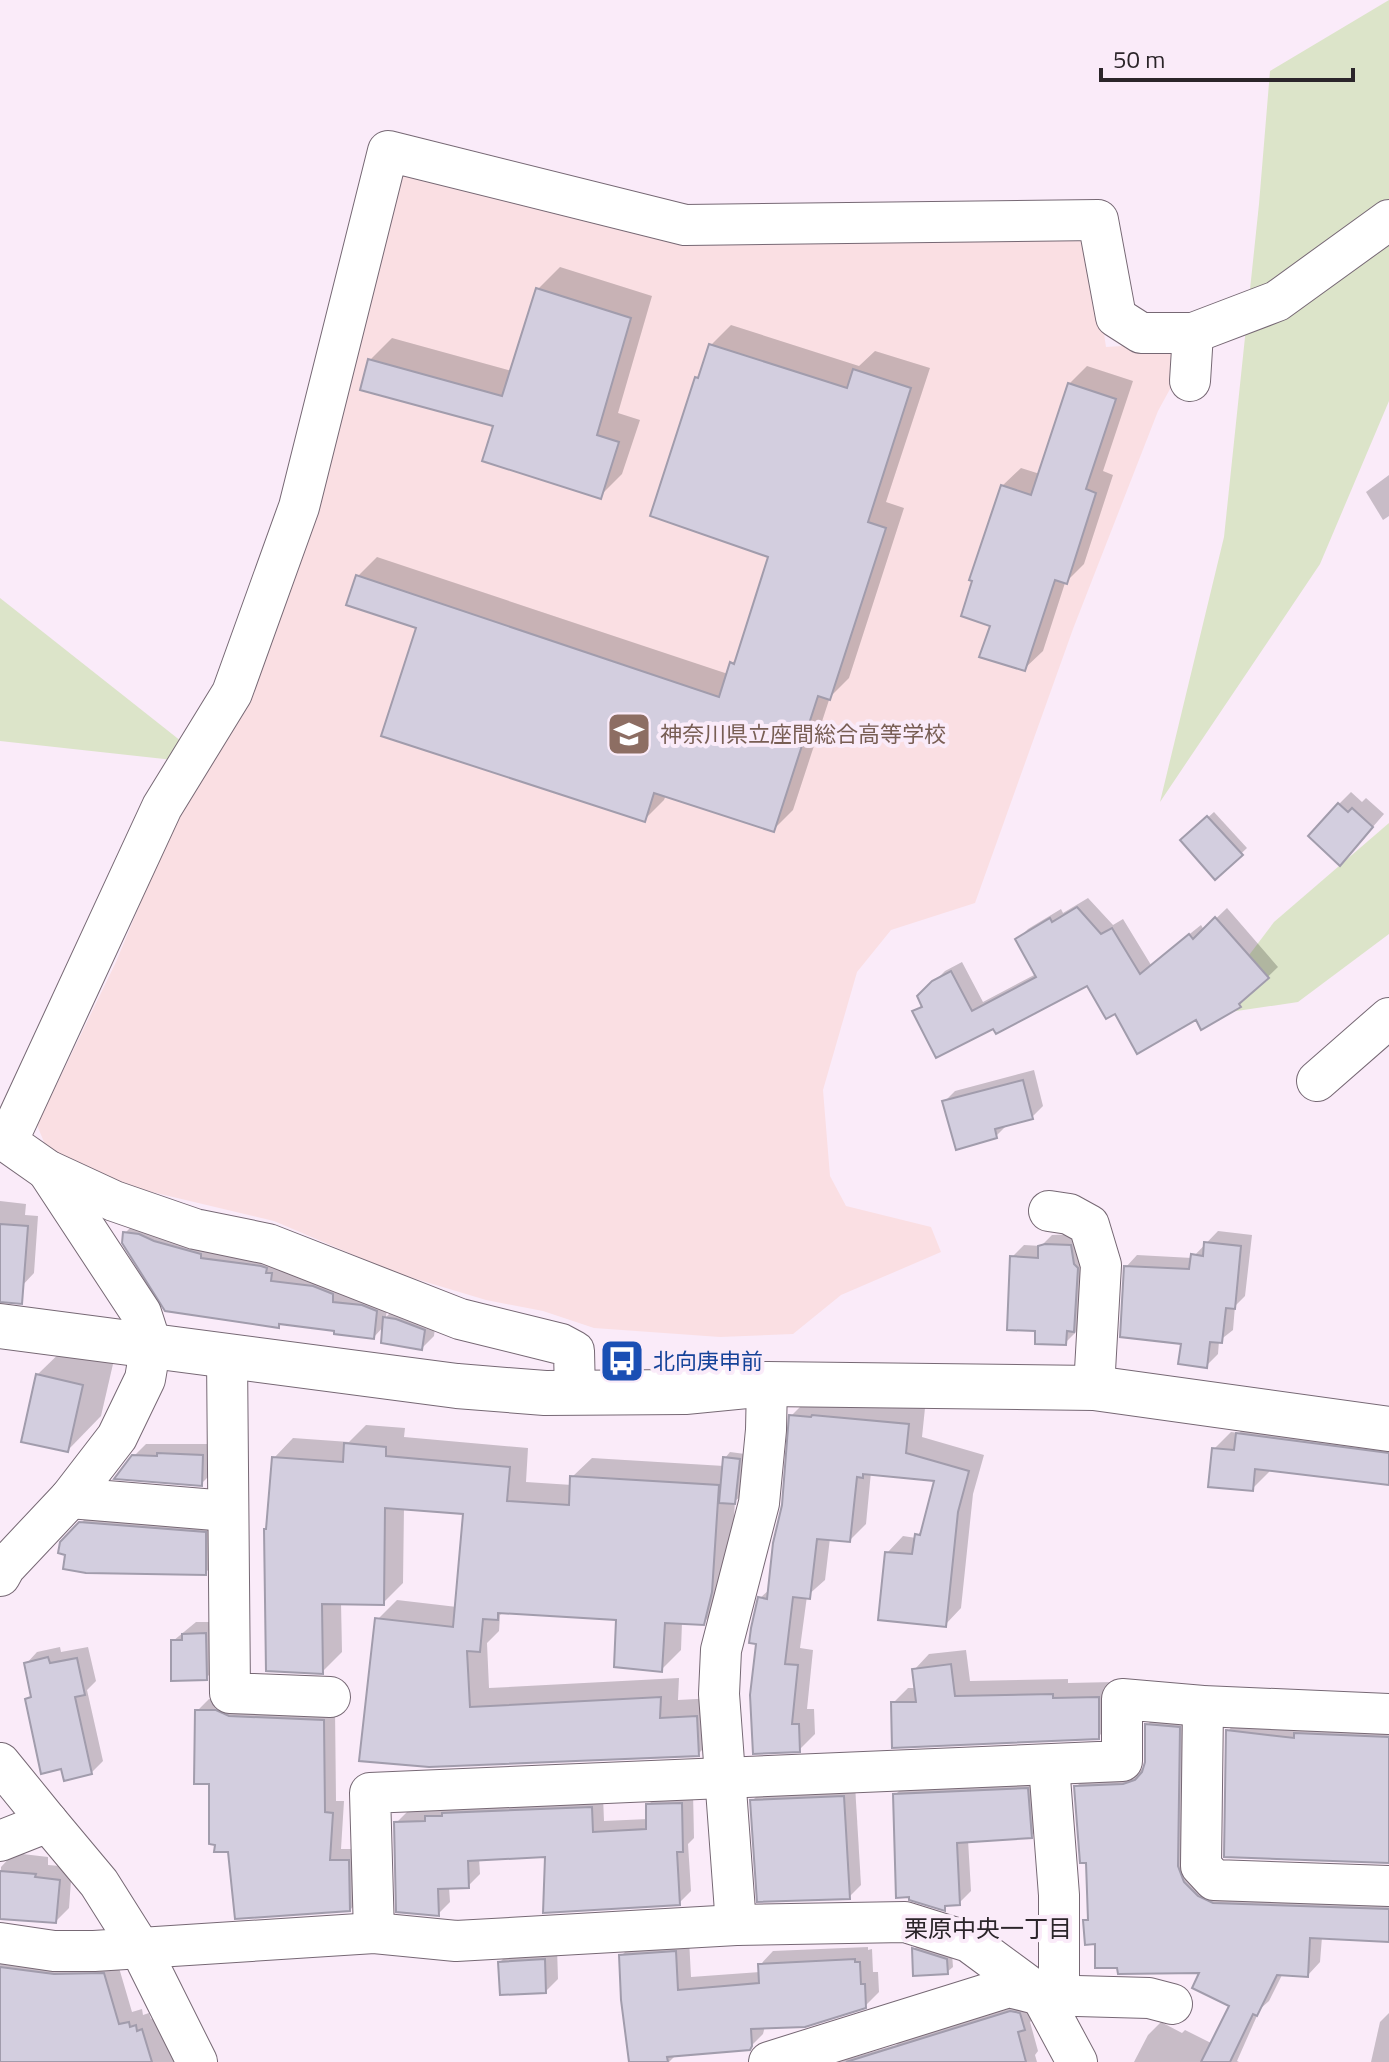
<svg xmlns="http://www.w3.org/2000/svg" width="1389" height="2062" viewBox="0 0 1389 2062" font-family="'Titillium Web','Noto Sans JP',sans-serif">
<rect width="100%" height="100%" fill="#faebf9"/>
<path fill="#fadfe3" d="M411,164l274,69 387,-2 19,17 15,99 64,-4 12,24 -24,44 -85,218 -98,274 -84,27 -34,42 -34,118 7,86 16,30 85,21 10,25 -100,43 -48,39 -73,3 -126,-9 -51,-17 -57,-11 -90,-27 -122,-52 -143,-34 -50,-20 -35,-20 -9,-22 79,-163 67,-162 80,-132 67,-222 69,-268z"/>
<g fill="#dce4c9">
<path d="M1389,0v401l-69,163 -160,238 64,-265 35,-333 11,-133z"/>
<path d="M0,598l210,166 -210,-23z"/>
<path d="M1389,823v111l-91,68 -95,14 71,-94z"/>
</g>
<g fill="#0003">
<path d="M560,267l92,29 -34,117 22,7 -18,54 -22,22 -105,-71 -125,-65 22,-22 120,33 26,-82z"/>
<path d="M731,325l128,41 16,-15 55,17 -44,134 18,6 -55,170 -19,19 -37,113 -20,20 -107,-35 -2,5 -20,20 -286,-244 19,-19 351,117 4,-11 6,-5 32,-102 -74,-178 6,-5 9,-28z"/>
<path d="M1087,366l46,15 -30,90 10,4 -29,89 -19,19 -22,68 -19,18 -32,-45 10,-138 19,-18 19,6 29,-90z"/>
<path d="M1389,475v41l-6,4 -17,-28z"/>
<path d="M1351,792l11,10 4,-4 18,16 -32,37 -13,-47z"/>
<path d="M1214,812l33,36 -31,29 -33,-37z"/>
<path d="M1088,898l25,27 10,-6 28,46 50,-40 3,5 23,-22 51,59 -39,38 -43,12 -81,-5 -27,-29 -94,43 -79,-14 8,-8 -4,-7 26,-26 17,-9 21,40 53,-28 -19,-34 11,-11 33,-20 2,4z"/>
<path d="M1034,1070l9,36 -11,11 -25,8 -11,11 -52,-34 11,-11z"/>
<path d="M0,1201l26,3 -1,11 13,1 -4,57 -14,15 -20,-2z"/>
<path d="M137,1221l251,78 -2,18 11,-11 39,12 -2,18 -12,12 -38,-22 -10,11 -38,-7 -211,-97z"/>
<path d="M1218,1231l34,4 -7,61 -10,10 -2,24 -14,11 -1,13 -12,12 -23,-24 -57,-75 11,-12 55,3z"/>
<path d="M1083,1234l6,21 -12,76 -12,12 -28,-14 -25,-72 12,-12 17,1 11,-11z"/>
<path d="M71,1342l45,9 -15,65 -33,34 -31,-75z"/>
<path d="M830,1399l95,9 -3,29 62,18 -11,39 -12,114 -16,17 -58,-72 16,-17 13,2 7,-10 13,-49 -65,-7 -5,52 -16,16 -20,-2 -5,42 -18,16 -7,52 13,2 -6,59h7l1,25 -16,16 -44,2 5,-154 10,-9 14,-83 7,-90 16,-16z"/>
<path d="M1255,1417l134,19v47l-119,-14 -1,3 -17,17 -38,-40 17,-17 8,1z"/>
<path d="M366,1425l39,3 -1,9 124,11 -2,34 46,3v-8l20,-19 132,8 1,-8 5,-6 15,2 -5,43 -5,4 -4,69 -8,33 -20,20 -21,-1 -1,28 -20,20 -43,-52 -114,-7 -4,4 -1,16 -12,12 2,45 190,-10 -1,22 37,-2 3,36 -20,20 -269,11 -52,-145 20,-20 60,7 8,-94 -61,-6 -1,76 -20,20 -42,-1 1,50 -20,20 -54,-145 6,-69 19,-20 56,4z"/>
<path d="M146,1444h68l-1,28 -12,12 -67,-28z"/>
<path d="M107,1497l124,10v41l-26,25 -124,-50z"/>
<path d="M196,1622h22v44l-12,12 -33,-37z"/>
<path d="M60,1647l1,5 27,-5 8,34 -9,9 16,71 -12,12 -28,-7 -36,-67 6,-5 -7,-30 11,-12z"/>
<path d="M966,1650l4,31 98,-2v4l46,-1v39l-16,16 -205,-34 15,-15h8l-2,-18 15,-16z"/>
<path d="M209,1699l126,9 1,93h8l-3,48h19l2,48 -12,13 -120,-60 -19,-68 -14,-71z"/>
<path d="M1160,1712l32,3 -2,138 199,43v45l-67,-4 -2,25 -12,13 -25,-2 -14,28 -9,8 -23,52 2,1h-105l14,-27 13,-13 21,11 3,-3 28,14 19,-39 -30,-34 -84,-5 -21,-24 -12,-21 5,-5 -2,-56 -12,-73 13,-13 56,-5 2,-44z"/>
<path d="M1240,1718l149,6v137l-161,-130z"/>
<path d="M1039,1777l4,47 -12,12 -63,4 3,51 -12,12h-9l-5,5 -50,-113 12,-12z"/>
<path d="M855,1785l6,100 -12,12 -97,-96 12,-12z"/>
<path d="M693,1792l1,46 -6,6 3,47 -12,12 -132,-48 -68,4 1,15 -12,12 -19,1 1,15 -12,12 -42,-91 12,-12 195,-15 1,25 44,-2v-14l12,-12z"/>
<path d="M14,1853l34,4v8l24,2 -3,41 -13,13 -56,-4 1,-50z"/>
<path d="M689,1939l2,38 69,-5v-7l13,-14 95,-4v3l4,-1 1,23h5l1,20 -14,14 -100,20 -2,8 -14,14 -72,6 -8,8h-39l-8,-107 13,-13z"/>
<path d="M919,1944l33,10 1,13 -6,5 -33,-23z"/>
<path d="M557,1948l1,31 -12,12 -46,-29 12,-12z"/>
<path d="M0,1956l117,5 15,51 10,-3 1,6 6,-2 2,6 4,-2 22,45h-177z"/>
<path d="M1023,2000l13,16 -6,6 8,29 -3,4 2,7h-200l59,-17 8,-8z"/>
<path d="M1389,2013v49h-18l9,-40z"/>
</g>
<g fill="#d3cedf" stroke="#a19cac" stroke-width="2">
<path d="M536,288l95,30 -34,117 22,7 -18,57 -119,-38 11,-35 -133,-36 8,-31 134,37z"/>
<path d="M709,344l138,44 6,-19 58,19 -43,134 18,6 -56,172 -12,-4 -44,136 -120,-39 -9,29 -264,-86 35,-108 -70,-23 10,-30 363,122 11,-35 4,2 34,-107 -118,-41 45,-139 3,1z"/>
<path d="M1068,383l48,16 -30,90 10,4 -29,91 -12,-4 -30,91 -46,-14 11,-31 -29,-10 11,-35 -3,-1 32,-95 30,10z"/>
<path d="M1338,803l10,9 4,-4 21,19 -33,39 -32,-30z"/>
<path d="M1207,816l36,39 -28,25 -35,-40z"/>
<path d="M1077,907l24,27 11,-6 28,46 49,-40 4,5 22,-22 54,61 -30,26 2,3 -40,23 -5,-10 -59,34 -22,-40 -9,5 -19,-33 -91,48 -3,-5 -57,29 -24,-47 10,-4 -5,-11 15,-15 19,-10 21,40 64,-34 -21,-38 35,-21 2,4z"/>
<path d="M1023,1080l10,39 -38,10 2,9 -41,12 -14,-49z"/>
<path d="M0,1224l28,2 -6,78 -22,-2z"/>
<path d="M123,1232l16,2 15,7 47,13v4l60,8 6,2 -1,5h6l-1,8 42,5 20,8v8l29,3 15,6 -3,28 -40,-5v-3l-55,-7v4l-114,-17 -43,-68z"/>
<path d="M1204,1242l37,4 -6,63 -9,-1 -4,35 -12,-1 -3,26 -29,-4 3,-20 -61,-7 4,-71 65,3 2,-15 12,2z"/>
<path d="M1045,1244l26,1 3,19 4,4 -4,64 -7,-1 -1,14 -31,-1v-13l-28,-1 3,-74 28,2v-12z"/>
<path d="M383,1317l13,2 29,11 -3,20 -41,-7z"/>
<path d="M36,1374l47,11 -15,67 -47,-10z"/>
<path d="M789,1415l22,2 1,-2 97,9 -3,29 63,18 -11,41 -12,115 -68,-7 7,-68 27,2 3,-20 5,1 14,-54 -71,-7v4l-6,-1 -7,65 -33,-3 -7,60 -17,-2 -8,67 13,1 -6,59h7l1,28 -47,2 -3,-59 6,-51 -7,-1 2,-15 7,-31 9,2 6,-56 9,-38z"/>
<path d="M1236,1433l153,20v32l-134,-16 -2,22 -45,-4 4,-39 22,2z"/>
<path d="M344,1443l42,4v9l124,11 -3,34 62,4 1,-29 149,9 -7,107 -8,33 -39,-2 -3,49 -48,-5 2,-47 -118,-7v7l-15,-1 -3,33 -13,-1 3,56 191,-10 -1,21 37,-2 2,40 -270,11 -70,-6 16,-143 78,9 10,-113 -78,-6 -1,97 -62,-1 1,70 -57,-3 -2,-142h2l6,-72 71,5z"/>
<path d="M157,1453l46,2 -1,31 -88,-7 18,-24 25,1z"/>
<path d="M723,1457l17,2 -5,45 -16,-1z"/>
<path d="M79,1522l127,10v43l-120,-2 -23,-4 2,-14 -7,-2 2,-11z"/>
<path d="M206,1633l1,47 -36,1v-41h11v-6z"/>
<path d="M48,1657l2,6 27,-5 8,37 -10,2 17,77 -28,7 -3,-12 -20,5 -16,-75 6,-2 -7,-34z"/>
<path d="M951,1664l4,32 98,-2v4l46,-1v42l-207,9 -1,-46h25l-4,-33z"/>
<path d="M195,1710h21l13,6 95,4 1,92 8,1 -3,47h19l1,51 -115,8 -7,-67h-14l1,-7 -6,-1v-60h-15z"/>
<path d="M1145,1724l35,3 -2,139 6,16 14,14 15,7 176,6v33l-79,-4 -2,39 -31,-2 -20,41 -4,-2 -23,48h-29l28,-56 -37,-18 7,-15 -81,1 -1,-6h-22v-24l-10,1 -2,-25h5l-2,-57h-6l-6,-77 49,-2 12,-4 7,-8 3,-10z"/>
<path d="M1226,1730l68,8v-5l95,4v126l-165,-6z"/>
<path d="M1028,1788l4,50 -75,5 3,62 -15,1v5l-36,-11v-3l-13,1 -3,-104z"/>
<path d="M844,1796l6,103 -93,3 -7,-102z"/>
<path d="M682,1803l1,49h-6l3,53 -137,8 2,-56 -77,4 1,27 -31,1 1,27 -43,-4 -2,-90 31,-1v-5h17v-3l150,-6 1,25 53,-3v-25z"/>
<path d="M0,1871l36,3 -1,3 25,3 -4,43 -56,-4z"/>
<path d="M912,1948l35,11 1,15 -35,2z"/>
<path d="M676,1951l2,39 81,-7 -1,-19 97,-5v3h5l1,22h4l1,24 -61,19 -54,2 1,17 -2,4 -83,7 1,5h-39l-8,-62 -2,-45z"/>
<path d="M545,1959l1,34 -46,2 -2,-33z"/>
<path d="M0,1967l54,7 50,-1 15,51 10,-2 1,5 6,-2 1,6 5,-2 10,33h-152z"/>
<path d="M1010,2011l10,2 5,17 -7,2 8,30h-180z"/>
</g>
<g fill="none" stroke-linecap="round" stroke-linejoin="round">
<g stroke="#766874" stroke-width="42">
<g id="minor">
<path d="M1190,381l3,-48"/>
<path d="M1317,1081l72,-63"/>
<path d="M1049,1211l20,3 20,11 12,40 -7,123"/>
<path d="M227,1356l3,337 100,4"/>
<path d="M575,1393l-1,-42 -13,-7 -101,-25 -192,-75 -73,-15 -81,-28 -67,-31 -40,-28 155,-335 70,-114 67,-186 89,-356 297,74 413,-5 18,97 25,16h52l84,-32 112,-81"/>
<path d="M70,1498l157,13"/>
<path d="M0,1576l5,-9 65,-69 47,-61 28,-58 6,-35 -10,-31 -94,-143"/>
<path d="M1203,1706l-2,160 13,14 175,6"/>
<path d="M0,1763l48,59"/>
<path d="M1049,1765l10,130v101"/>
<path d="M0,1841l48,-19 51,61 41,65 57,114"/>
<path d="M736,1925l-17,-231 2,-44 38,-147 7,-73 1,-46"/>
<path d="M374,1933l-4,-140 752,-32v-62l81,7 186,8"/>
<path d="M0,1943l54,8h40l280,-18 82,8 280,-16 169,-3 64,20 72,53 36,67"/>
<path d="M769,2062l240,-75 32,8 108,3 23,6"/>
</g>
</g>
<g stroke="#766874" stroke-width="46">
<path id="tertiary" d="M0,1326l457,60 88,7 140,-1 82,-8 327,4 295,41"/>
</g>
<use href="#minor" stroke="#fff" stroke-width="40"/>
<use href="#tertiary" stroke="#fff" stroke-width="44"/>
</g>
<defs>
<g id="school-square" transform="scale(2.3)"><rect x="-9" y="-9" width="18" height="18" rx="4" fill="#8d6e63" stroke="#faebf9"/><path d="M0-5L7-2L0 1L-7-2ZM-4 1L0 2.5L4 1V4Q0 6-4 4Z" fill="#fff"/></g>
<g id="bus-square" transform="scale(2.3)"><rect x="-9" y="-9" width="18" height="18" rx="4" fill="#1a4fb4" stroke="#faebf9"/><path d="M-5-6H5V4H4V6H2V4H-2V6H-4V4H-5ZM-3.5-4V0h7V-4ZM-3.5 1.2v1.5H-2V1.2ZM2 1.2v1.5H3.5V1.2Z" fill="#fff"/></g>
</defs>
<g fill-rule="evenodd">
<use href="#school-square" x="629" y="734"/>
<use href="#bus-square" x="622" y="1361"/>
</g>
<g text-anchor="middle" stroke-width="8" stroke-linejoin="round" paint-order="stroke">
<g font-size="22" fill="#785e54" stroke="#faebf9" text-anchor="start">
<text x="660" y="742">神奈川県立座間総合高等学校</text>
</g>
<g font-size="22" fill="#164399" stroke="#faebf9" text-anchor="start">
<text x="653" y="1369">北向庚申前</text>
</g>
<g font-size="24" fill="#2b252a" stroke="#faebf9">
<text x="988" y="1937">栗原中央一丁目</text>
</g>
</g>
<path d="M1101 68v12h252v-12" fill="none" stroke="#2b252a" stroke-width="4"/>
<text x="1113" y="68" font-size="24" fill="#2b252a" stroke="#faebf9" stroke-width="6" paint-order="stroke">50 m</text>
</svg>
